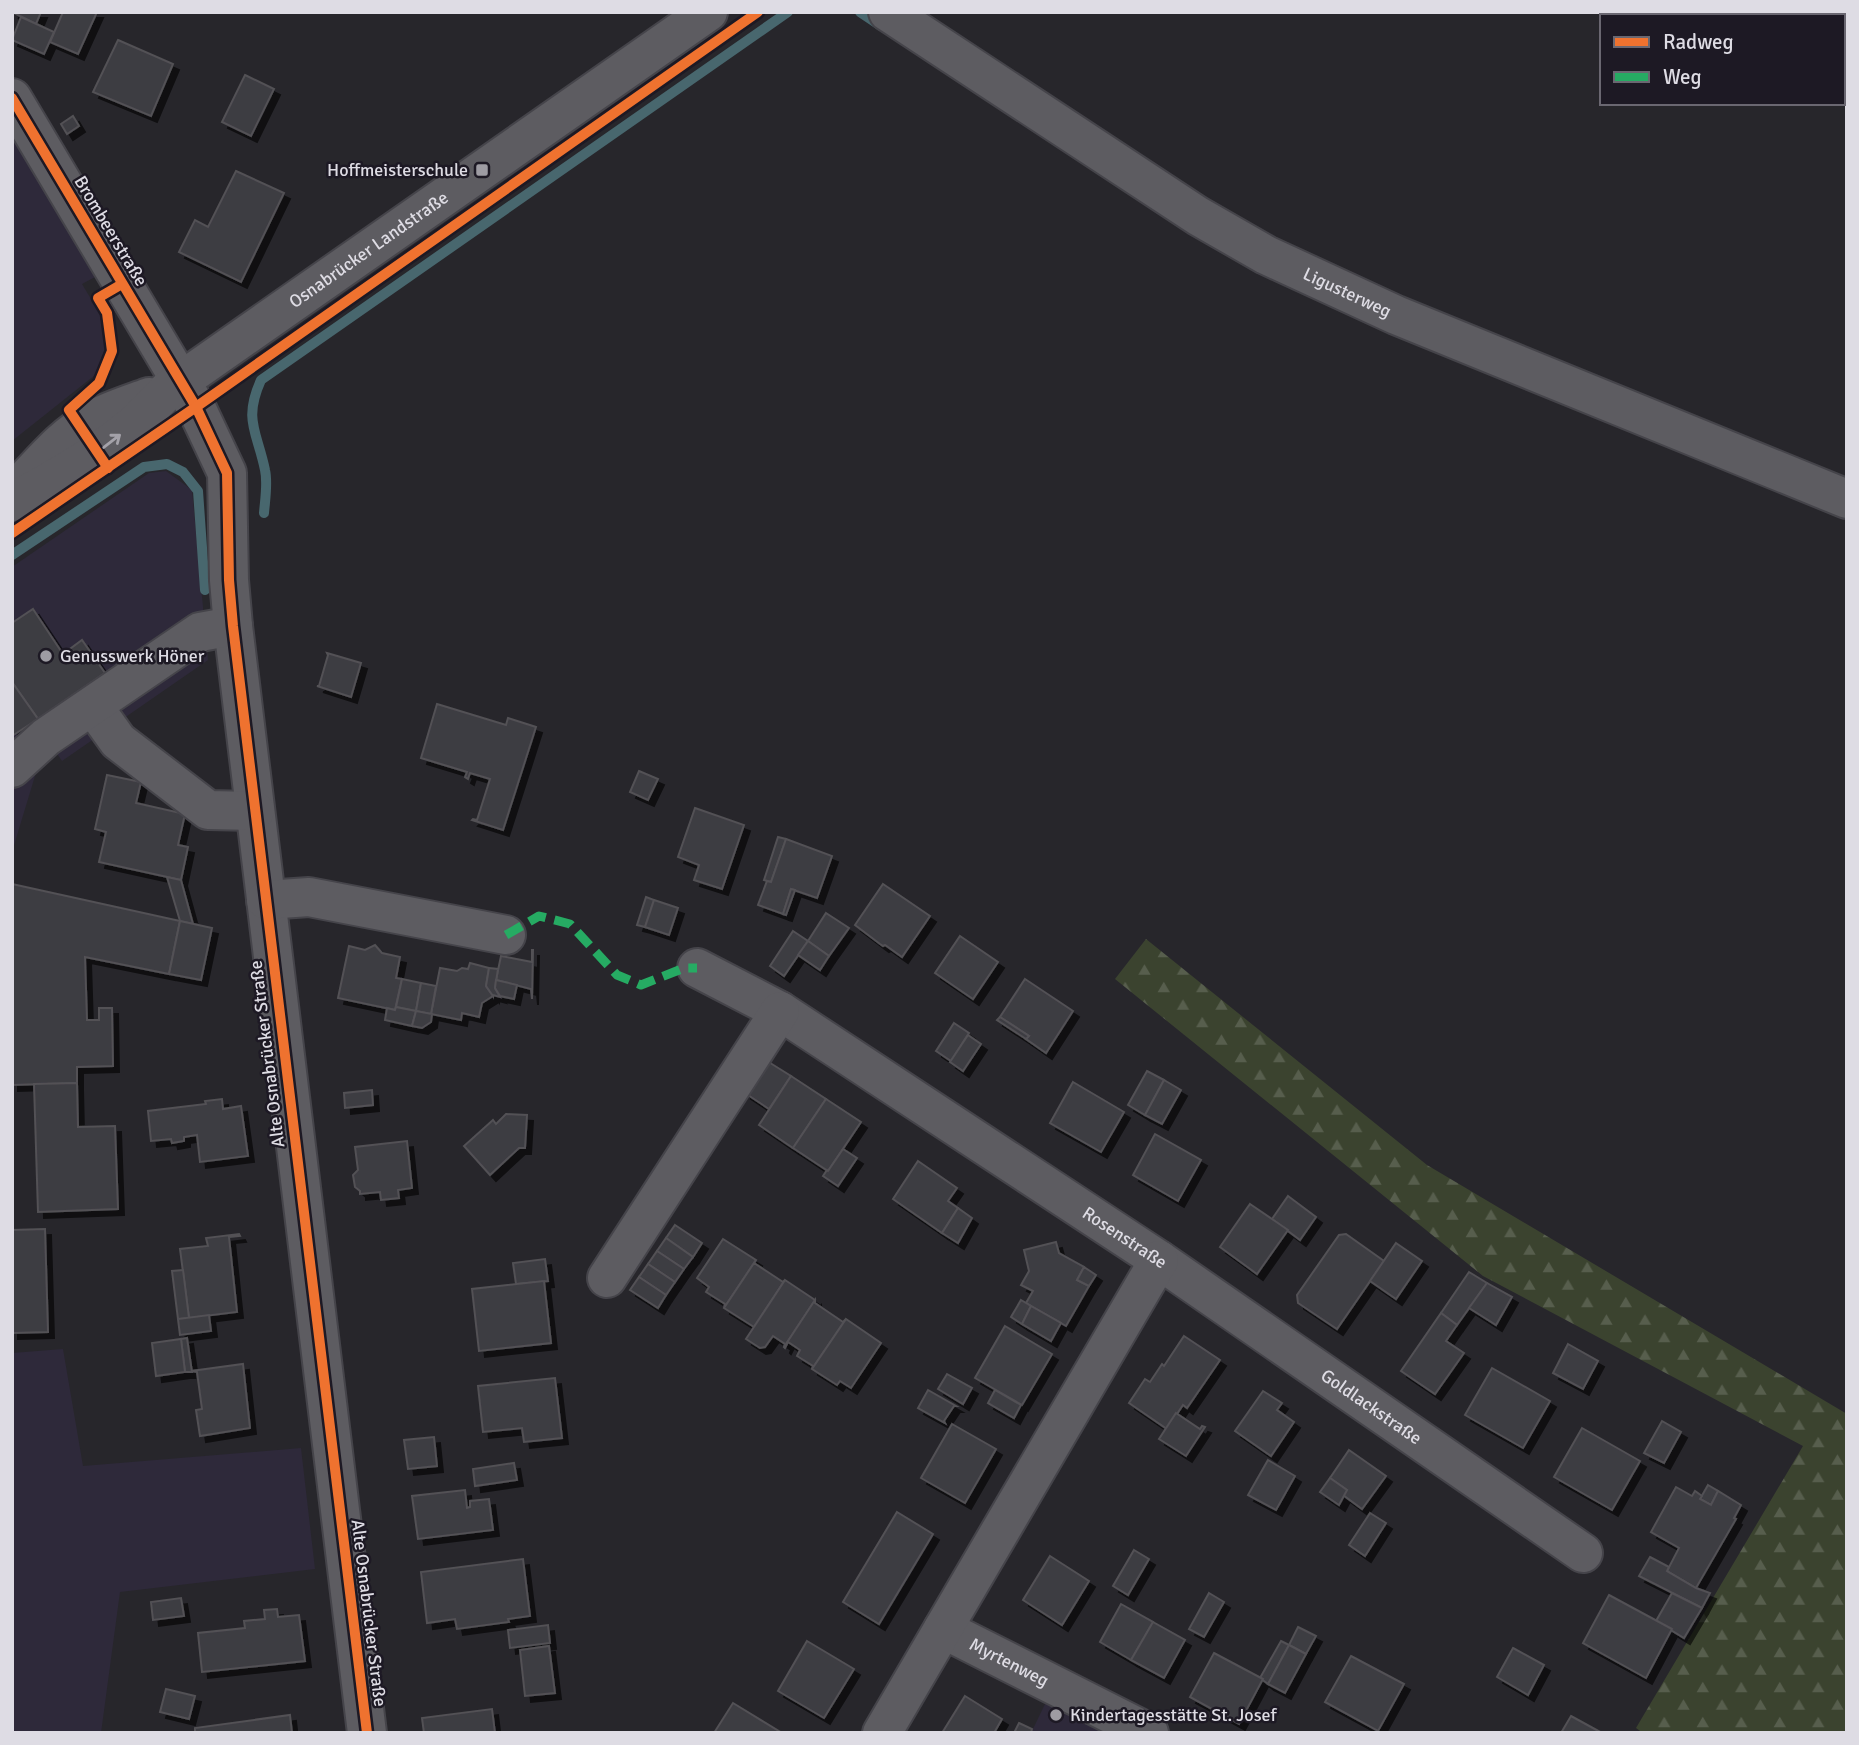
<svg xmlns="http://www.w3.org/2000/svg" width="1859" height="1745" viewBox="0 0 1859 1745" font-family="Signika,sans-serif">
<defs>
<pattern id="forest-firs" width="22" height="20" patternUnits="userSpaceOnUse" patternTransform="scale(1.75)"><rect width="22" height="20" fill="#3b432f"/><path d="M5 1l3.5 6h-7zM16 11l3.5 6h-7z" fill="#575e4d"/></pattern>
<filter id="shadow"><feDropShadow dx="6" dy="6" stdDeviation="0" flood-color="#0009"/></filter>
</defs>
<rect width="100%" height="100%" fill="#27262b"/>
<g fill="#2e293a">
<path d="M12,133l83,144 -13,7 18,30 5,35 -10,26 -83,66z"/>
<path d="M166,471l26,19 16,170 -146,101 -10,-15 -11,10 -29,96v-285l137,-94z"/>
<path d="M63,1349l20,117 218,-18 14,121 -195,23 -19,141h-89v-380z"/>
<path d="M1046,1702l62,31h-77z"/>
</g>
<path fill="url(#forest-firs)" d="M1146,939l281,226 420,249v319h-204l-7,-5 167,-282 -320,-170 -368,-297z"/>
<g fill="none" stroke-linecap="round" stroke-linejoin="round">
<g stroke="#48676e" stroke-width="10">
<path d="M860,12l21,14"/>
<path d="M264,513c1,-13 4,-30 1,-43 -8,-39 -22,-50 -4,-90l527,-368"/>
<path d="M12,555l132,-88 23,-3 16,8 15,19 7,99"/>
</g>
</g>
<g fill="#3e3c43" stroke="#525155" stroke-width="2" filter="url(#shadow)">
<path d="M12,12h29l-5,12z"/>
<path d="M63,12h34l-19,42 -28,-12z"/>
<path d="M21,17l33,15 -10,22 -32,-14z"/>
<path d="M118,40l55,24 -22,52 -58,-24z"/>
<path d="M245,75l29,14 -23,47 -29,-14z"/>
<path d="M73,116l6,10 -12,8 -6,-10z"/>
<path d="M236,171l48,22 -43,89 -62,-30 16,-32 13,7z"/>
<path d="M33,609l30,45 19,-14 23,33 -67,46 -26,-37v-59z"/>
<path d="M327,653l34,10 -10,34 -34,-11h2l9,-31z"/>
<path d="M12,682l26,37 -26,17z"/>
<path d="M437,704l69,21 2,-7 28,9 -33,103 -31,-10 1,-1 4,1 13,-41 -20,-6 -2,6 -3,-2 2,-5 -46,-14z"/>
<path d="M639,771l19,8 -10,21 -18,-8z"/>
<path d="M107,775l34,7 -5,21 49,11 -7,31 10,2 -7,33 -82,-18 7,-30 -11,-3z"/>
<path d="M695,808l49,17 -22,64 -28,-9 5,-15 -21,-8z"/>
<path d="M778,837l8,2 -15,43 -7,-2z"/>
<path d="M786,839l46,17 -15,42 -26,-9 -8,25 -25,-9 9,-24 4,1z"/>
<path d="M167,877l14,3 12,44 -13,-3z"/>
<path d="M12,884l168,37 -11,53 -84,-17 2,63h12v-12h13l1,58 -36,1v16l-65,2z"/>
<path d="M883,884l47,32 -28,41 -17,-12 -2,1 -3,-2 -25,-19z"/>
<path d="M791,889l4,1 -9,25 -3,-1z"/>
<path d="M646,897l8,3 -9,27 -8,-2z"/>
<path d="M654,900l24,8 -9,27 -24,-8z"/>
<path d="M826,913l23,15 -20,28 -21,-15z"/>
<path d="M180,921l32,7 -11,52 -32,-6z"/>
<path d="M793,931l15,10 -24,35 -14,-10z"/>
<path d="M960,936l38,26 -25,37 -38,-26z"/>
<path d="M808,941l21,15 -9,14 -22,-15z"/>
<path d="M375,945l7,8 18,4 -4,21 6,1 -7,31 -57,-12 11,-52 16,4z"/>
<path d="M532,950h1l-1,49 -1,-10 -35,-9 5,-24 31,6z"/>
<path d="M470,963l19,5 -3,18 7,10 -11,7 -3,14 -17,-4 -1,7 -30,-6 9,-46 17,3 5,-3 6,1z"/>
<path d="M489,968l9,1 -3,19 5,9 -7,-2v1l-7,-10z"/>
<path d="M402,979l19,4 -5,28 -20,-4z"/>
<path d="M1025,979l48,32 -27,42 -20,-14 3,-3 -29,-19z"/>
<path d="M496,980l21,5 -3,14 -14,-3 -5,-8z"/>
<path d="M421,983l15,3 -5,28 -15,-3z"/>
<path d="M396,1007l20,4 -4,15 -27,-6 2,-12 8,2z"/>
<path d="M416,1011l16,3 -1,8 -9,6 -10,-2z"/>
<path d="M1000,1017l29,19 -3,3 -29,-19z"/>
<path d="M954,1023l15,10 -18,28 -15,-10z"/>
<path d="M968,1035l13,9 -18,27 -13,-9z"/>
<path d="M767,1061l24,15 -22,33 -24,-16z"/>
<path d="M1147,1071l17,9 -19,35 -17,-10z"/>
<path d="M791,1076l35,23 -33,49 -34,-23z"/>
<path d="M1164,1080l17,10 -19,34 -17,-9z"/>
<path d="M1073,1082l51,30 -23,40 -51,-29z"/>
<path d="M77,1083l1,44 37,-1 3,83 -80,3 -4,-128z"/>
<path d="M372,1090l1,15 -28,3 -1,-15z"/>
<path d="M222,1099l1,10 18,-3 7,50 -48,6 -3,-27 -13,2v4l-12,2 -1,-4 -20,2 -3,-30 58,-7 -1,-3z"/>
<path d="M826,1099l35,23 -33,49 -35,-23z"/>
<path d="M506,1114l21,1 -2,33h-6l-29,27 -26,-29 29,-26 3,4z"/>
<path d="M1155,1134l46,26 -23,41 -45,-26z"/>
<path d="M407,1141l5,47 -14,2 1,8 -18,2 -1,-8 -20,2v-3l-5,-4 -2,-12 5,-5 -3,-23z"/>
<path d="M843,1149l14,9 -19,28 -15,-10 4,-6 1,1z"/>
<path d="M918,1161l39,27 -9,13 10,7 -16,25 -49,-34z"/>
<path d="M1288,1196l28,21 -16,23 -28,-21z"/>
<path d="M1250,1204l38,26 -31,44 -37,-27z"/>
<path d="M958,1208l14,10 -14,25 -16,-10z"/>
<path d="M675,1225l27,18 -9,14 -27,-19z"/>
<path d="M45,1229l3,103 -36,1v-103z"/>
<path d="M239,1234l1,2 -11,1 8,75 -48,6 -9,-69 28,-3 -2,-8z"/>
<path d="M1346,1234l38,27 -47,68 -39,-26 -1,-8 42,-60z"/>
<path d="M666,1238l27,19 -9,12 -27,-18z"/>
<path d="M723,1239l33,21 -32,48 1,-4 -19,-12 3,-5 -12,-9z"/>
<path d="M1056,1242l3,11 25,14 -7,13 12,6 -23,40 -40,-23 7,-12 -12,-6 8,-14 -5,-21z"/>
<path d="M1396,1243l26,18 -26,38 -26,-18z"/>
<path d="M657,1251l27,18 -9,13 -27,-18z"/>
<path d="M545,1259l3,22 -32,3 -3,-21z"/>
<path d="M756,1260l-2,3 29,19 2,-2 -31,47 -30,-19z"/>
<path d="M648,1264l27,18 -9,13 -27,-18z"/>
<path d="M1084,1267l12,8 -7,11 -12,-6z"/>
<path d="M183,1270l6,48 -11,1 -6,-48z"/>
<path d="M1469,1272l18,11 -30,42 -16,-12z"/>
<path d="M639,1277l27,18 -8,13 -28,-18z"/>
<path d="M785,1280l30,20 -31,47 1,-3 -12,-8 -8,11 -5,1 -14,-9z"/>
<path d="M544,1281l7,62 -72,8 -7,-62z"/>
<path d="M1487,1283l25,14 -16,28 -27,-17z"/>
<path d="M815,1300v3l28,19 3,-3 -34,50 1,-3 -16,-10 3,-6 -12,-8 -3,6 -1,-1z"/>
<path d="M1021,1300l10,6 -9,18 -11,-7z"/>
<path d="M1031,1306l30,17 -10,18 -29,-17z"/>
<path d="M1441,1313l16,12 -11,16 18,12 -29,41 -34,-23z"/>
<path d="M209,1315l2,16 -31,4 -2,-16z"/>
<path d="M846,1319l35,24 -30,45 -11,-7 -3,4 -25,-16z"/>
<path d="M1005,1326l47,28 -30,51 -47,-27z"/>
<path d="M1184,1336l36,24 -33,48 -4,-3 -16,24 -38,-26 16,-24 5,3 12,-18 2,2z"/>
<path d="M187,1338l5,34h-7l-4,-33z"/>
<path d="M181,1339l4,33 -29,4 -4,-33z"/>
<path d="M1568,1344l30,17 -15,28 -30,-16z"/>
<path d="M243,1364l7,64 -50,8 -4,-26 6,-1 -5,-37 -6,-1z"/>
<path d="M1492,1368l58,33 -27,47 -58,-33z"/>
<path d="M947,1374l25,14 -9,16 -25,-15z"/>
<path d="M555,1378l7,60 -38,4 -2,-14 -39,4 -5,-46z"/>
<path d="M928,1390l28,16h-2l-10,15 1,2 -27,-15z"/>
<path d="M995,1390l26,15 -7,13 -26,-15z"/>
<path d="M1263,1391l19,12 -5,7 17,12 -23,34 -36,-25z"/>
<path d="M1176,1413l24,16 2,-3 3,1 -19,29 -27,-17z"/>
<path d="M1662,1421l19,11 -17,31 -20,-10z"/>
<path d="M952,1424l44,25 -31,54 -44,-25z"/>
<path d="M1582,1428l58,33 -28,49 -58,-33z"/>
<path d="M434,1437l3,29 -29,3 -4,-29z"/>
<path d="M1349,1450l37,26 -24,33 -19,-14 4,-5 -17,-12z"/>
<path d="M1268,1460l27,16 -19,34 -28,-15z"/>
<path d="M514,1463l3,17 -42,6 -2,-17z"/>
<path d="M1330,1478l17,12 -8,15 -19,-13z"/>
<path d="M1708,1485l10,6 -7,14 -11,-6z"/>
<path d="M1676,1487l16,9 3,-5 7,5 -2,3 11,6 7,-14 23,14 -7,13 2,1 -40,69 -29,-17 12,-23 -28,-16z"/>
<path d="M465,1490l2,18 3,-1v-6l19,-2 4,31 -75,9 -6,-43z"/>
<path d="M897,1512l36,22 -54,90 -36,-22z"/>
<path d="M1370,1513l16,10 -21,33 -16,-11z"/>
<path d="M1134,1550l15,9 -21,36 -15,-9z"/>
<path d="M1050,1556l39,25 -27,44 -39,-25z"/>
<path d="M1650,1557l19,10 -2,4 29,17 14,5 -8,15 -63,-32z"/>
<path d="M523,1559l7,57 -22,3 1,3 -52,7 -2,-10 -28,4 -6,-51z"/>
<path d="M1209,1593l15,9 -20,35 -15,-8z"/>
<path d="M1672,1593l30,15 -18,30 -28,-17z"/>
<path d="M1609,1595l63,34 -26,49 -63,-35z"/>
<path d="M181,1598l3,18 -31,4 -2,-18z"/>
<path d="M1121,1604l32,18 -22,38 -31,-18z"/>
<path d="M277,1609l1,8 21,-2 6,46 -103,11 -4,-39 47,-5 -1,-7 21,-2 -1,-9z"/>
<path d="M1153,1622l32,18 -21,38 -33,-18z"/>
<path d="M548,1625l2,18 -40,5 -2,-18z"/>
<path d="M1298,1627l18,9 -10,18 -17,-9z"/>
<path d="M807,1641l47,28 -30,49 -46,-27z"/>
<path d="M1281,1641l8,4 -21,39 -8,-6z"/>
<path d="M1289,1645l17,9 -21,39 -17,-9z"/>
<path d="M549,1646l6,47 -30,3 -5,-46z"/>
<path d="M1513,1648l31,17 -16,30 -31,-18z"/>
<path d="M1214,1653l49,26 -24,45 -49,-27z"/>
<path d="M1351,1656l53,28 -26,47 -53,-29z"/>
<path d="M166,1689l29,7 -6,23 -29,-7z"/>
<path d="M965,1696l37,23 -8,14h-52z"/>
<path d="M733,1703l49,30h-68z"/>
<path d="M492,1709l3,24h-71l-2,-15z"/>
<path d="M290,1715l2,18h-97v-5z"/>
<path d="M1571,1716l31,17h-41z"/>
<path d="M1019,1723l13,6 -1,4h-17z"/>
</g>
<g fill="none" stroke-linecap="round" stroke-linejoin="round">
<g stroke="#45444a" stroke-width="42">
<g id="minor">
<path id="s1" d="M888,12l310,204 68,39 130,60 451,184"/>
<path d="M12,98l184,309 31,66 2,107 4,46 134,1107"/>
<path d="M22,483c21,-22 42,-48 70,-63 18,-10 38,-16 57,-23"/>
<path id="s2" d="M12,502c43,-23 84,-46 121,-77 12,-10 23,-23 35,-35l540,-378"/>
<path d="M93,706l25,35 90,69 47,1"/>
<path d="M12,768l34,-31 154,-105 33,-6"/>
<path d="M266,900l43,-3 197,38"/>
<path id="s3" d="M697,968l83,43 379,249 424,293"/>
<path d="M607,1278l173,-267"/>
<path id="s4" d="M943,1629l206,104"/>
<path d="M882,1733l277,-473"/>
</g>
</g>
<use href="#minor" stroke="#5d5c61" stroke-width="38"/>
<path stroke="#26ab63" stroke-width="9" stroke-dasharray="18 9" stroke-linecap="butt" d="M506,935l33,-19 31,8 47,51 24,10 43,-17h13"/>
<g stroke="#1d1924" stroke-width="15">
<g id="cycleway">
<path d="M12,98l184,309 31,66 2,107 4,46 134,1107"/>
<path d="M108,468l-39,-58 30,-27 13,-32 -5,-38 -9,-15 24,-14"/>
<path d="M12,533l184,-126 562,-395"/>
</g>
</g>
<use href="#cycleway" stroke="#ef722f" stroke-width="10"/>
</g>
<defs><path id="oneway-shaft" d="M-6 0H5M1.5-3L5.5 0L1.5 3" fill="none" stroke-width="1.6" stroke-linecap="round" stroke-linejoin="round" transform="scale(1.75)"/></defs>
<use stroke="#a4a2a9" href="#oneway-shaft" transform="translate(112 441) rotate(-38)"/>
<g fill="#9e9ca3" stroke="#1d1924" stroke-width="2.5">
<rect x="475" y="163" width="14" height="14" rx="3.5"/>
<circle cx="46" cy="656" r="7"/>
<circle cx="1056" cy="1715" r="7"/>
</g>
<g text-anchor="middle" stroke-width="5" stroke-linejoin="round" paint-order="stroke">
<g font-size="18" fill="#dedce4" stroke="#1d1924" text-anchor="start">
<text x="468" y="176" text-anchor="end">Hoffmeisterschule</text>
<text x="60" y="662">Genusswerk Höner</text>
<text x="1070" y="1721">Kindertagesstätte St. Josef</text>
</g>
<g font-size="18" fill="#dedce4" stroke="#1d1924">
<text transform="translate(111 231) rotate(59)" y="6">Brombeerstraße</text>
<text dy="6" stroke="none"><textPath href="#s2" startOffset="438">Osnabrücker Landstraße</textPath></text>
<text dy="6" stroke="none"><textPath href="#s1" startOffset="539">Ligusterweg</textPath></text>
<text transform="translate(267 1054) rotate(-97)" y="6">Alte Osnabrücker Straße</text>
<text dy="6" stroke="none"><textPath href="#s3" startOffset="506">Rosenstraße</textPath></text>
<text dy="6" stroke="none"><textPath href="#s3" startOffset="805">Goldlackstraße</textPath></text>
<text transform="translate(369 1613) rotate(83)" y="6">Alte Osnabrücker Straße</text>
<text dy="6" stroke="none"><textPath href="#s4" startOffset="74">Myrtenweg</textPath></text>
</g>
</g>
<rect width="1859" height="1745" fill="none" stroke="#dedce4" stroke-width="28"/>
<rect x="1600" y="14" width="245" height="91" fill="#1d1924" stroke="#6a6771" stroke-width="2"/>
<rect x="1614" y="37" width="35" height="10" fill="#ef722f" stroke="#6a6771" stroke-width="2"/>
<text x="1663" y="49" font-size="21" fill="#dedce4">Radweg</text>
<rect x="1614" y="72" width="35" height="10" fill="#26ab63" stroke="#6a6771" stroke-width="2"/>
<text x="1663" y="84" font-size="21" fill="#dedce4">Weg</text>
</svg>
